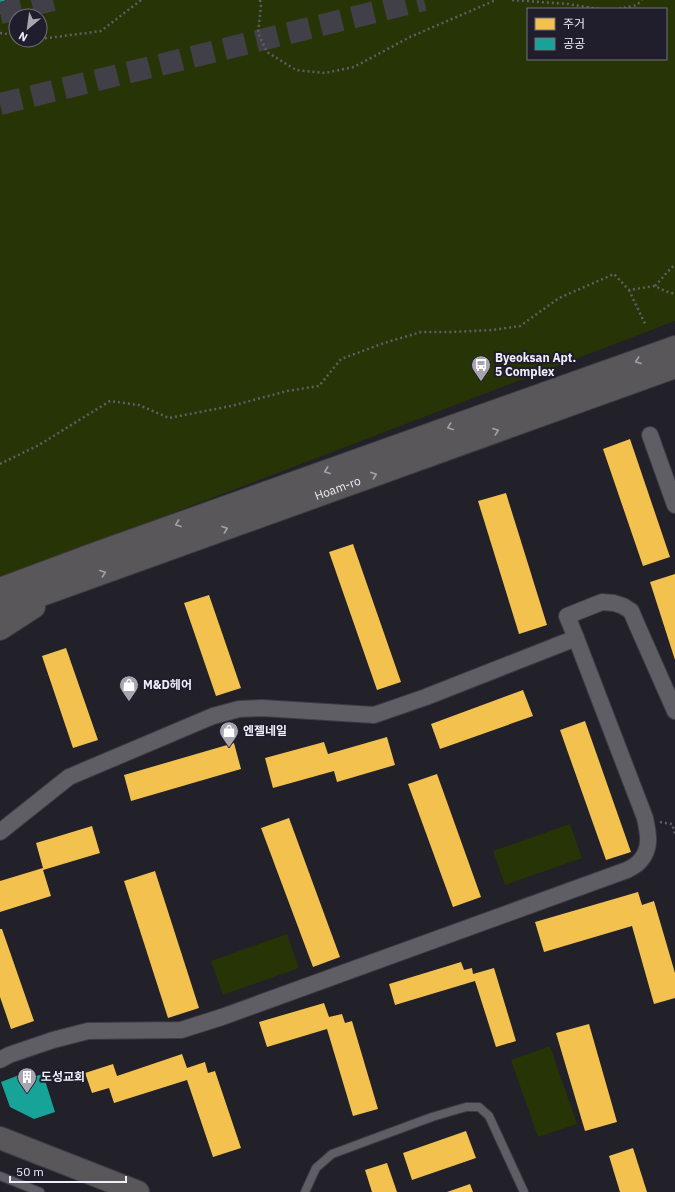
<svg xmlns="http://www.w3.org/2000/svg" width="675" height="1192" viewBox="0 0 675 1192" font-family="'IBM Plex Sans','Noto Sans KR',sans-serif">
<rect width="100%" height="100%" fill="#222028"/>
<g fill="#273405" fill-rule="evenodd">
<path d="M0,0h675v321l-675,258zM528,9h138v50h-138zM16,16h24v24h-24z"/>
<path d="M570,824l12,34 -77,27 -12,-34z"/>
<path d="M287,934l12,34 -76,27 -12,-34z"/>
<path d="M550,1046l27,78 -39,13 -27,-77z"/>
</g>
<g fill="#f2c14e">
<path d="M630,439l40,118 -27,9 -40,-117z"/>
<path d="M506,493l41,132 -28,9 -41,-133z"/>
<path d="M353,544l48,138 -24,8 -48,-138z"/>
<path d="M675,574v86l-25,-78z"/>
<path d="M209,595l32,93 -25,8 -32,-93z"/>
<path d="M66,648l32,92 -25,8 -31,-92z"/>
<path d="M523,690l10,26 -93,33 -9,-25z"/>
<path d="M585,721l46,131 -25,8 -46,-130z"/>
<path d="M387,737l8,28 -58,17 -3,-11 -61,17 -8,-30 59,-16 4,12z"/>
<path d="M234,743l7,26 -110,32 -7,-26z"/>
<path d="M437,774l44,123 -28,10 -45,-123z"/>
<path d="M289,818l51,139 -27,10 -52,-139z"/>
<path d="M92,826l8,27 -57,17 8,26 -51,16v-31l43,-13 -7,-25z"/>
<path d="M155,871l44,137 -31,10 -44,-137z"/>
<path d="M638,892l4,13 12,-4 21,72v25l-21,6 -22,-78 -88,26 -9,-30z"/>
<path d="M0,929h2l32,92 -23,8 -11,-32z"/>
<path d="M461,962l3,8 8,-2 1,6 21,-6 22,73 -20,6 -21,-66 -80,24 -6,-21z"/>
<path d="M324,1003l5,14 13,-3 3,9 7,-2 26,88 -25,7 -26,-87 -60,18 -8,-25z"/>
<path d="M589,1024l28,98 -32,9 -29,-98z"/>
<path d="M182,1054l5,14 18,-6 3,11 7,-2 26,77 -28,9 -26,-77 -73,23 -5,-15 -17,5 -7,-20 28,-9 4,12z"/>
<path d="M466,1131l10,27 -64,22 -9,-27z"/>
<path d="M633,1148l14,44h-27l-11,-36z"/>
<path d="M387,1163l10,29h-25l-7,-22z"/>
<path d="M470,1184l3,8h-26z"/>
</g>
<g fill="#17a398">
<path d="M0,0h5l-1,14h-4z"/>
<path d="M32,1070l4,6 7,-2 12,38 -21,7 -24,-12 -9,-25z"/>
</g>
<g fill="none" stroke-linecap="round" stroke-linejoin="round">
<g stroke="#413f47" stroke-width="22" stroke-dasharray="22 11" stroke-linecap="butt">
<path d="M0,13l53,-13"/>
<path d="M0,104l424,-104"/>
</g>
<g stroke="#3d3b43" stroke-width="10">
<g id="service">
<path d="M0,1176l40,16"/>
<path d="M305,1192l11,-24 16,-14 100,-37 34,-10h13l10,9 35,76"/>
</g>
</g>
<g stroke="#3d3b43" stroke-width="18">
<g id="minor">
<path d="M650,435l25,70"/>
<path d="M576,638l-9,-22 35,-14 12,1 9,3 8,5 6,14 38,86"/>
<path d="M0,832l69,-55 144,-61 26,-7 23,-1 112,7 52,-18 150,-59 69,180c3,15 7,30 -5,43 -3,4 -9,7 -13,9l-405,147 -41,13 -93,1 -35,9 -44,15 -9,5"/>
</g>
</g>
<g stroke="#3d3b43" stroke-width="24">
<g id="secondary">
<path d="M0,589l94,-35 581,-207"/>
<path id="s1" d="M0,610l675,-243"/>
<path d="M0,629l34,-22"/>
<path d="M0,1138l138,54"/>
</g>
</g>
<g stroke="#5f5e64" stroke-width="2.5" stroke-dasharray="2 3" stroke-linecap="butt">
<path d="M260,0l1,5 -3,28 9,19 29,18 29,3 29,-6 56,-30 86,-37"/>
<path d="M512,0l56,4 31,5"/>
<path d="M619,9l18,-4 5,-5"/>
<path d="M0,33l16,2"/>
<path d="M40,39l61,-8 40,-31"/>
<path d="M655,286l16,-18 4,-3"/>
<path d="M629,290l17,36"/>
<path d="M0,464l39,-19 71,-44 29,4 30,13 62,-12 56,-15 32,-5 22,-27 43,-16 37,-11h31l41,-2 27,-4 39,-28 55,-24 15,16 26,-4 10,5 10,3"/>
<path d="M660,822l12,2 3,10"/>
</g>
<use href="#service" stroke="#5f5e64" stroke-width="8"/>
<use href="#minor" stroke="#5f5e64" stroke-width="16"/>
<use href="#secondary" stroke="#59575a" stroke-width="22"/>
</g>
<defs><path id="oneway-chevron" d="M-2-3.5L2.5 0L-2 3.5" fill="none" stroke-width="1.6" stroke-linecap="round" stroke-linejoin="round"/></defs>
<g stroke="#a4a2a9">
<use href="#oneway-chevron" transform="translate(638 361) rotate(160)"/>
<use href="#oneway-chevron" transform="translate(450 427) rotate(160)"/>
<use href="#oneway-chevron" transform="translate(496 431) rotate(-20)"/>
<use href="#oneway-chevron" transform="translate(327 471) rotate(160)"/>
<use href="#oneway-chevron" transform="translate(374 475) rotate(-20)"/>
<use href="#oneway-chevron" transform="translate(178 524) rotate(160)"/>
<use href="#oneway-chevron" transform="translate(225 529) rotate(-20)"/>
<use href="#oneway-chevron" transform="translate(103 573) rotate(-20)"/>
</g>
<defs>
<g id="bus-pin" transform="scale(1)"><path d="M0 17L-7.5 6A9.5 9.5 0 1 1 7.5 6Z" fill="#a7a5af" stroke="#201d2c"/><path d="M-5-6H5V4H4V6H2V4H-2V6H-4V4H-5ZM-3.5-4V0h7V-4ZM-3.5 1.2v1.5H-2V1.2ZM2 1.2v1.5H3.5V1.2Z" fill="#fff"/></g>
<g id="shop-pin" transform="scale(1)"><path d="M0 17L-7.5 6A9.5 9.5 0 1 1 7.5 6Z" fill="#a7a5af" stroke="#201d2c"/><path d="M-5-2.5h2.3a2.7 3.5 0 0 1 5.4 0H5L5.5 6h-11ZM-1.5-2.5h3a1.5 2.3 0 0 0-3 0Z" fill="#fff"/></g>
<g id="building-pin" transform="scale(1)"><path d="M0 17L-7.5 6A9.5 9.5 0 1 1 7.5 6Z" fill="#a7a5af" stroke="#201d2c"/><path d="M-4-6H4V6H1V3H-1V6H-4ZM-2.5-4.3h1.7v1.8h-1.7ZM.8-4.3h1.7v1.8H.8ZM-2.5-1h1.7V.8h-1.7ZM.8-1h1.7V.8H.8Z" fill="#fff"/></g>
</defs>
<g fill-rule="evenodd">
<use href="#bus-pin" x="481" y="365"/>
<use href="#shop-pin" x="129" y="685"/>
<use href="#shop-pin" x="229" y="731"/>
<use href="#building-pin" x="27" y="1077"/>
</g>
<g text-anchor="middle" stroke-width="4" stroke-linejoin="round" paint-order="stroke">
<g font-size="12" font-weight="bold" fill="#efedf8" stroke="#201d2c" text-anchor="start">
<text x="495" y="362">Byeoksan Apt.<tspan x="495" dy="14">5 Complex</tspan></text>
<text x="143" y="689">M&amp;D헤어</text>
<text x="243" y="735">엔젤네일</text>
<text x="41" y="1081">도성교회</text>
</g>
<g font-size="12" fill="#efedf8" stroke="#201d2c">
<text dy="4" stroke="none"><textPath href="#s1" startOffset="359">Hoam-ro</textPath></text>
</g>
</g>
<rect x="527" y="8" width="140" height="52" fill="#201d2c" stroke="#73707e"/>
<rect x="535" y="18" width="20" height="12" fill="#f2c14e" stroke="#73707e"/>
<text x="563" y="28" font-size="12" fill="#efedf8">주거</text>
<rect x="535" y="38" width="20" height="12" fill="#17a398" stroke="#73707e"/>
<text x="563" y="48" font-size="12" fill="#efedf8">공공</text>
<g transform="translate(28 28) rotate(209)"><circle r="19" fill="#201d2c" stroke="#73707e"/>
<path d="M0-3L7 15L0 10L-7 15Z" fill="#a7a5af"/>
<text y="-6" font-size="11" font-weight="bold" text-anchor="middle" fill="#efedf8">N</text>
</g>
<path d="M10 1176v6h116v-6" fill="none" stroke="#efedf8" stroke-width="2"/>
<text x="16" y="1176" font-size="12" fill="#efedf8" stroke="#201d2c" stroke-width="3" paint-order="stroke">50 m</text>
</svg>
